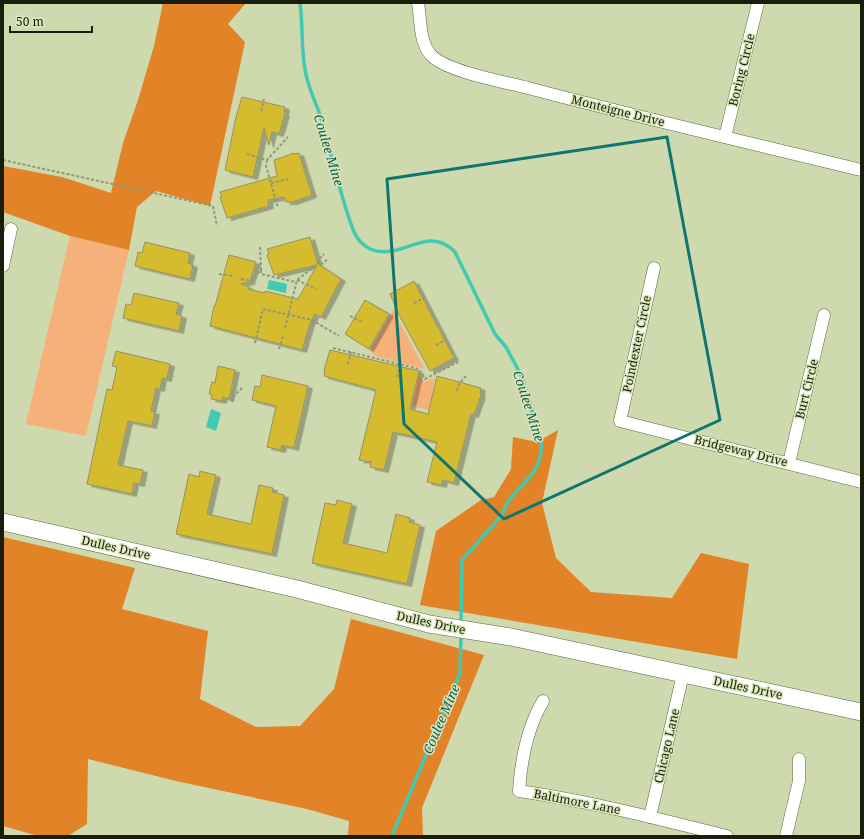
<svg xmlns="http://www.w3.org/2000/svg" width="864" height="839" viewBox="0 0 864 839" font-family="'Noto Serif',serif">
<defs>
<filter id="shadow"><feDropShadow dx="4.5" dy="2.5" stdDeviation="0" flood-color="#0004"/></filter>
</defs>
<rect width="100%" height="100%" fill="#ced9ad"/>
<g fill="#f6b17b">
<path d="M70,236l59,14 -43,186 -60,-12z"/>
<path d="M393,310l32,59 -50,-13 -5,-6z"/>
<path d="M419,374l5,8 11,-4 -6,32 -17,-4z"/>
</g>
<g fill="#e28327">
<path d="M163,3h83l-18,21 17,18 -35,164 -54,-15 -19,16 -8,43 -59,-14 -67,-24v-46l59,11 49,16 12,-50 15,-43 16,-54z"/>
<path d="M558,430l-16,73 14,55 35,34 81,6 29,-45 48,11 -12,95 -317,-54 16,-74 45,-31 13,-3 17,-28 2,-32 24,5z"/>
<path d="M3,537l132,31 -13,41 86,22 -8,68 56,28 44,-1 34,-37 17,-70 133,36 -62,153 1,28h-75l1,-15 -42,-12 -131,-28 -88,-22 -1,65 -19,12h-30l-35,-10z"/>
</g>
<g fill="#40cab2">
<path d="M269,280l18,4 -1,9 -19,-4z"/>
<path d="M211,409l10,4 -5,18 -10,-4z"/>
</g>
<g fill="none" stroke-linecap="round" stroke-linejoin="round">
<g stroke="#40cab2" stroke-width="3.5">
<path d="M300,3c3,22 1,44 5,66 2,17 11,33 16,49 11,38 19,78 33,114 3,7 9,13 16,17 32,13 57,-26 85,3l40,82 11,13 16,30 19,65c3,37 -30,43 -39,73l-40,45 -1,64"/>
<path d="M392,836l68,-162 1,-39"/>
</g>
</g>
<g fill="#d5bc2e" stroke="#989065" filter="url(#shadow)">
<path d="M242,97l43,10 -1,6 1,1 -6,20 -7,-2 -3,13 -5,-17 -11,49 -28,-7 11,-53z"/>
<path d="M294,153v1l5,-1 13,42 -19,7h-7l-2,-5 -16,3 1,6 -42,12 -7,-21h2l-2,-5 57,-16 -3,-16z"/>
<path d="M310,237l8,27 23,15 -20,38 -6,-3 -5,9 -8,27 -92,-24 4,-20h1l14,-51 27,7 -6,20 -9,2 8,3 -1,2 17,4v-2l33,8 19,-34 -43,10 -7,-20 2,-1 -2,-5z"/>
<path d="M145,242l45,11 -2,10 5,2 -3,14 -55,-13 3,-14 4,1z"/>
<path d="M414,281l40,77 -24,13 -31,-56 -9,-21z"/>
<path d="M134,293l45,10 -3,11 6,2 -3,15 -56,-13 3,-14 5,1z"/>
<path d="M365,300l24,14 -20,35 -24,-15z"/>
<path d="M330,350l89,21 -9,38 18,5 9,-38 44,12 -1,6 1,1 -7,20 -3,-1 -17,69 -11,-3 -1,5 -15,-3 10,-40 -44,-10 -9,38 -14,-3 1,-5 -12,-2 17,-70 -52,-14 1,-6h-1z"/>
<path d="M116,351l54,13 -3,15 -5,-1 -2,11 -4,-1 -5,23 4,1 -3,14 -24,-5 -10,44 25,5 -3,14 -6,-1 -2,11 -45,-10 20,-95 5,1 5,-23 -5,-1z"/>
<path d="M218,366l17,4 -6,29 -6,-2 -1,4 -11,-2 1,-4 -3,-1 3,-12 3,1z"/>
<path d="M262,375l46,11 -14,62 -12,-3 -1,5 -14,-3 9,-41 -24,-6 3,-14 5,1z"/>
<path d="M200,471l16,4 -9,39 44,10 8,-39 14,3 -1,4 12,3 -12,59 -96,-20 13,-60 10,3z"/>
<path d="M337,500l15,4 -9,39 44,10 9,-39 14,4 -1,4 11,3 -13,59 -95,-21 13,-60 11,2z"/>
</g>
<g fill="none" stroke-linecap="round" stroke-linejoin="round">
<g stroke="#5f6740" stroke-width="13">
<g id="street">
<path d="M418,3c3,17 1,42 15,54 17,15 72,25 95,31 110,29 222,55 333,82"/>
<path d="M725,137l33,-134"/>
<path d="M3,266l8,-37"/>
<path d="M654,268l-34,153 241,61"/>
<path d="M789,463l35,-148"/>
<path d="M543,701c-16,27 -22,59 -24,90 70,10 140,28 208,45"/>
<path d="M650,817l33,-143"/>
<path d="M786,836l13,-55v-22"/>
</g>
</g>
<g stroke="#5f6740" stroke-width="18">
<path id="secondary" d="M3,522l294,67 132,35 82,13 350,75"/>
</g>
<g stroke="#909976" stroke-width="2" stroke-dasharray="3 2" stroke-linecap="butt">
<path d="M261,111l3,-12"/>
<path d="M247,154l20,6 21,-23"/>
<path d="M3,160l210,46 4,20"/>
<path d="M267,160l-1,6 12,42"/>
<path d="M271,183l18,-4"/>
<path d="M320,262l-2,-2 6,-6"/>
<path d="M261,270v4l35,8"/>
<path d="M219,274l14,2"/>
<path d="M241,279l10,2 10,-11 -1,-25"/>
<path d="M297,280l19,9"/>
<path d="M414,303l10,-5"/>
<path d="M350,316l12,6"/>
<path d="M285,328l12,-48 23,-18 2,2 6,-5"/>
<path d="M255,343l8,-34 49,11 27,16"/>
<path d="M436,345l10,-5"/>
<path d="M333,348l86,21 6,10 33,-17"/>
<path d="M279,349l4,-13"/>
<path d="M348,364l3,-12"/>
<path d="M397,377l3,-12"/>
<path d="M457,391l2,-7 7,-8"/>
<path d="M232,402l1,-5 9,-9"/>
</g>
<use href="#street" stroke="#fff" stroke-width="12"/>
<use href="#secondary" stroke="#fff" stroke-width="17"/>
</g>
<path fill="none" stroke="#0f766e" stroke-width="3" stroke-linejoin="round" d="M667,137l53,283 -216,99 -100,-95 -17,-245z"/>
<g text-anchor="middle" stroke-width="3" stroke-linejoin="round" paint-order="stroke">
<g font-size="12" fill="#191d0c" stroke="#dbe6ba">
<text transform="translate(742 70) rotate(-76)" y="4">Boring Circle</text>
<text transform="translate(618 111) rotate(14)" y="4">Monteigne Drive</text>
<text transform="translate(637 344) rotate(-78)" y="4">Poindexter Circle</text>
<text transform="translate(807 389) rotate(-76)" y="4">Burt Circle</text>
<text transform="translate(741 451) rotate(14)" y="4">Bridgeway Drive</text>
<text transform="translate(116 548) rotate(13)" y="4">Dulles Drive</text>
<text transform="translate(431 623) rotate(12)" y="4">Dulles Drive</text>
<text transform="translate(748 688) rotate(12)" y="4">Dulles Drive</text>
<text transform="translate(667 746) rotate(-77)" y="4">Chicago Lane</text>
<text transform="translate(577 802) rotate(11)" y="4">Baltimore Lane</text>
</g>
<g font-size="13" font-style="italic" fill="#125d51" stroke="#dbe6ba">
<text transform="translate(329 150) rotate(73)" y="5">Coulee Mine</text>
<text transform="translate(529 406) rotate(72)" y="5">Coulee Mine</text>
<text transform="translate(441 719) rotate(-67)" y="5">Coulee Mine</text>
</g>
</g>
<rect width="864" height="839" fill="none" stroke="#191d0c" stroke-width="8"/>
<path d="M10 26v6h82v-6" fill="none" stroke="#191d0c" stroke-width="2"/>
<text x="16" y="26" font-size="12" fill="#191d0c" stroke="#dbe6ba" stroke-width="3" paint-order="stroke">50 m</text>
</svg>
